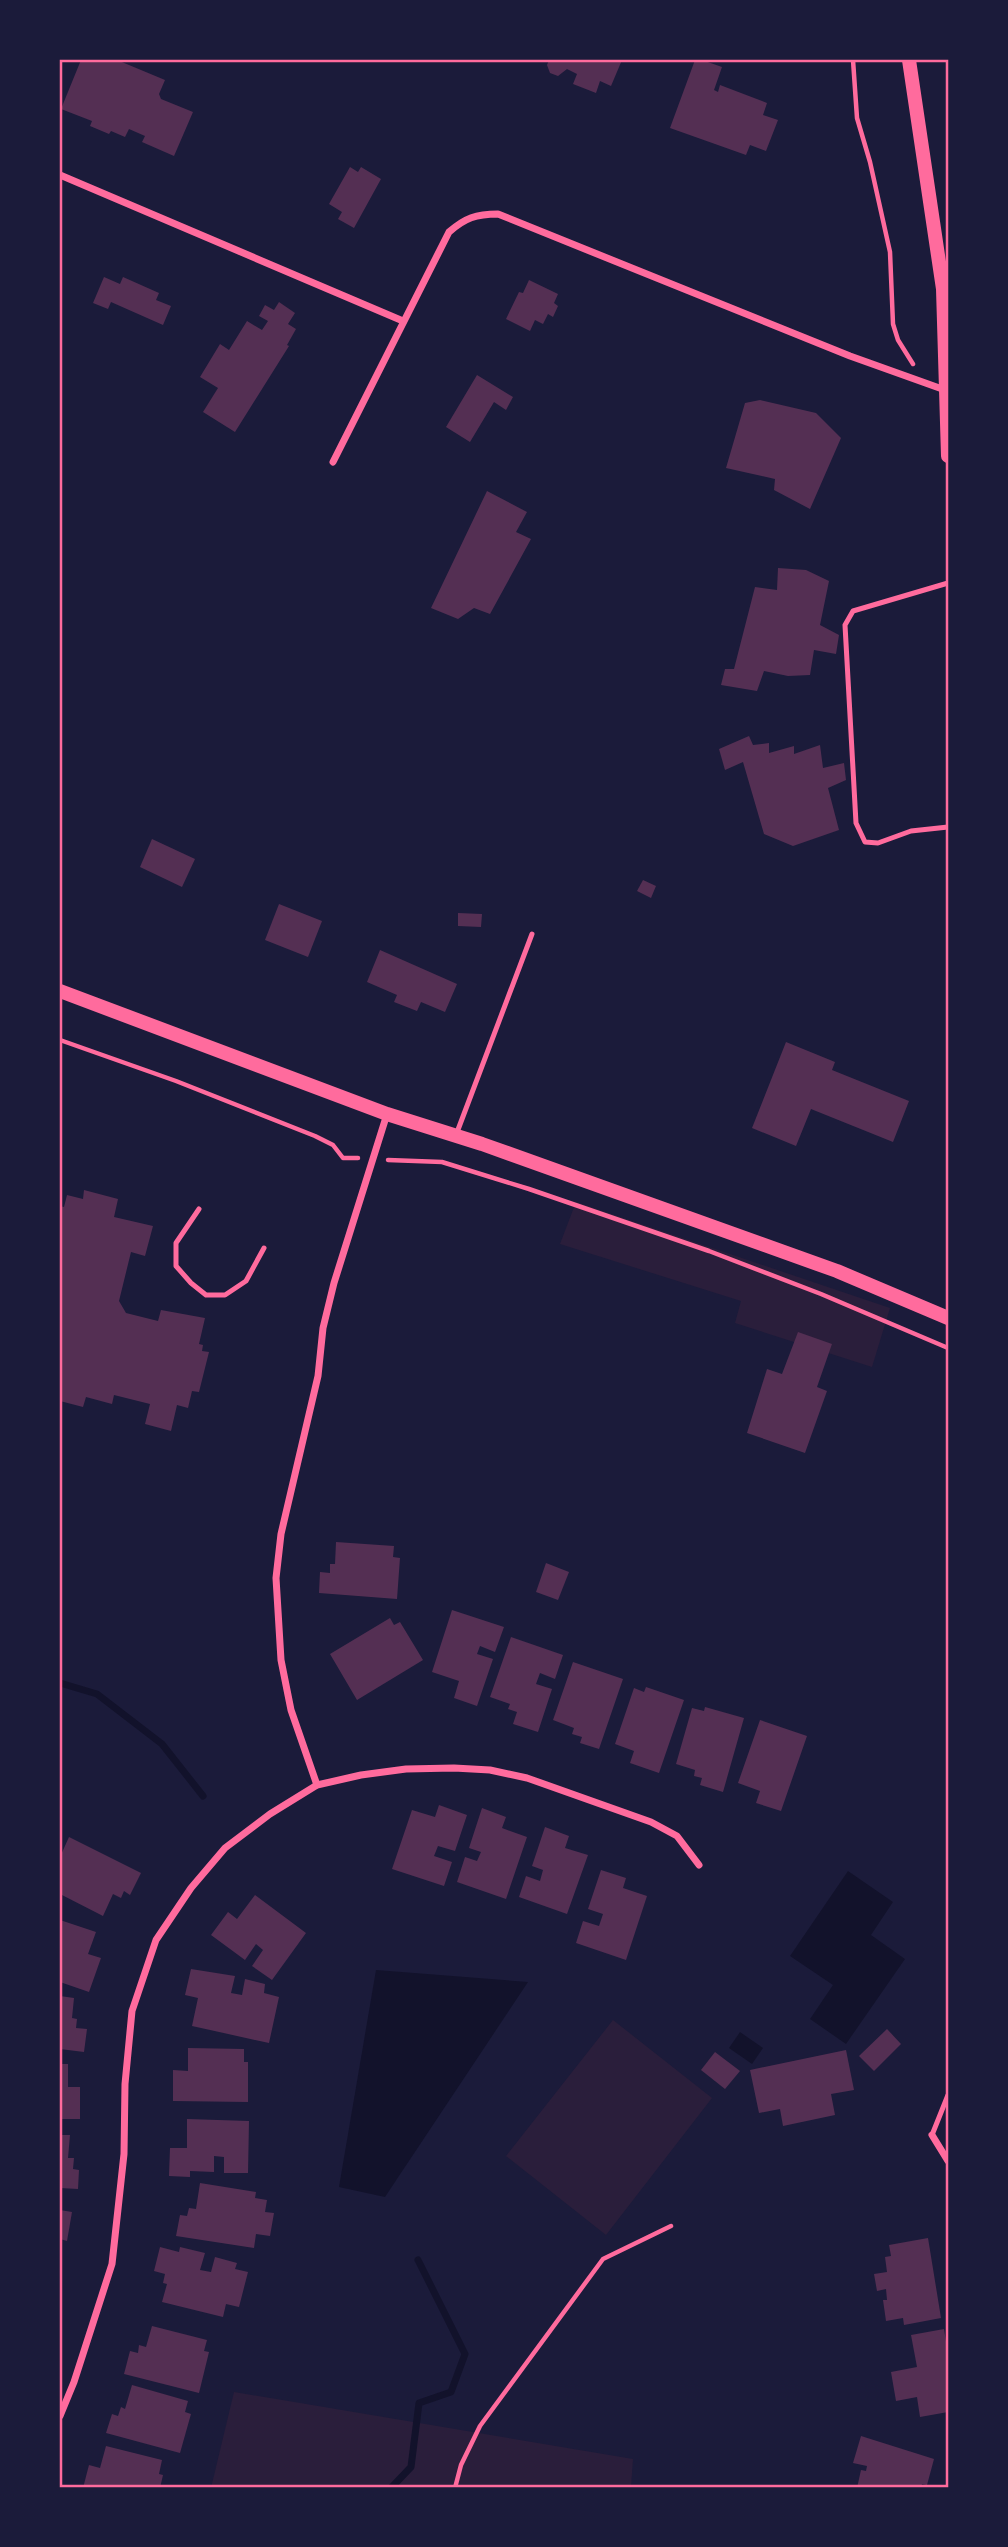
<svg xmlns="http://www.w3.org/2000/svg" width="1008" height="2547" viewBox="0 0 1008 2547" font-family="Commissioner,sans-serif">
<rect width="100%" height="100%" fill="#1b1b3a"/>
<g fill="#2a1e3b">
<path d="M576,1202l314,106 -18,59 -137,-44 6,-22 -181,-57z"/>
<path d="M613,2020l99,78 -106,137 -100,-79z"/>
<path d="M234,2392l399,67 -2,28 -420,1z"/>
</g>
<g fill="#12122b">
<path d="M848,1871l45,31 -22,33 34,24 -59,85 -36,-25 23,-34 -43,-29z"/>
<path d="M376,1970l152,12 -143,215 -46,-10z"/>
<path d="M740,2032l23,16 -11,16 -23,-16z"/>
</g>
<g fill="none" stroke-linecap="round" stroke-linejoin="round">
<g stroke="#12122b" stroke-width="7">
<path d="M60,1683l37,11 65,50 41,52"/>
<path d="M391,2488l20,-21 8,-64 32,-11 14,-38 -47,-94"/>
</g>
</g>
<g fill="#542f53">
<path d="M81,60h36l48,20 -6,14 2,5 32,13 -19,44 -32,-14 3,-6 -16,-7 -4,8 -14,-6 -2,3 -19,-8 2,-5 -31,-12z"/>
<path d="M549,60h73l-11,26 -11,-5 -4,12 -23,-9 4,-10 -10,-5 -9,7 -8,-3 -3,-8z"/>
<path d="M695,60h7l20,7 -8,23 4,2 2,-7 47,18 -4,12 15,5 -12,31 -16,-6 -4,10 -76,-27z"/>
<path d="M350,167l8,5 3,-5 20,12 -27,49 -16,-9 4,-7 -13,-8z"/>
<path d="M104,277l16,7 3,-7 36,16 -3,7 15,6 -8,19 -52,-23 -3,7 -15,-6z"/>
<path d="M529,280l29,14 -4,9 4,3 -5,11 -5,-3 -5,10 -8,-4 -5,11 -24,-12 13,-27 4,1z"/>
<path d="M279,302l16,11 -7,11 8,5 -9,16 2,1 -54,86 -32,-20 15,-24 -18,-11 20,-33 9,6 18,-29 15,9 6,-9 -9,-5 6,-11 9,5z"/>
<path d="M477,375l36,22 -7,13 -12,-8 -24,40 -24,-15z"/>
<path d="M760,400l56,13 25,25 -31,71 -36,-19 1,-11 -49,-11 19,-65z"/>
<path d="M487,491l40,21 -11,20 15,7 -41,75 -16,-6 -16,11 -27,-11z"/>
<path d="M778,568l28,2 23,11 -9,44 19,10 -3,19 -22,-4 -4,25 -22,1 -24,-5 -7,20 -36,-6 4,-16h9l21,-82 22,3z"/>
<path d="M749,736l4,9 16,-2v10l25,-7v8l26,-9 3,23 21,-5 2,17 -18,8 11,42 -46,16 -29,-12 -21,-72 -18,8 -6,-21z"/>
<path d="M152,839l43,20 -13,28 -42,-20z"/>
<path d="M643,880l13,6 -5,12 -14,-7z"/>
<path d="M279,904l43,17 -14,36 -43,-17z"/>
<path d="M458,913l24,1 -1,13 -23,-1z"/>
<path d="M380,950l77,34 -12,28 -24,-10 -4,9 -23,-9 3,-7 -30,-13z"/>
<path d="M786,1042l49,20 -3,8 77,31 -16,41 -82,-33 -15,37 -44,-18z"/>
<path d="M84,1190l34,9 -4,18 39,9 -8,30 -14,-4 -12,49 7,12 32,8 3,-11 44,8 -6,26 4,1 -1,6 7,1 -10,40 -7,-1 -4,17 -11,-3 -6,26 -26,-7 5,-20 -36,-9 -2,9 -26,-7 -3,10 -23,-6v-195l4,1 3,-12 16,4z"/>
<path d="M798,1332l34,12 -15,43 10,4 -22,62 -58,-20 20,-64 15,5z"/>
<path d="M336,1542l58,4 -1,11 7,1 -3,41 -78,-6 1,-21 10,1v-9h5z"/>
<path d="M546,1563l23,9 -11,28 -22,-8z"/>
<path d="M452,1610l52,17 -9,25 -15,-6 -3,8 16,5 -16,47 -23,-8 5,-17 -27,-9z"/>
<path d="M390,1618l4,7 6,-3 23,38 -66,40 -27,-46z"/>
<path d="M511,1637l52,18 -8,24 -15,-6 -4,11 16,5 -14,43 -25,-8 4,-12 -9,-3 2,-5 -20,-7z"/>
<path d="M573,1662l50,17 -24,70 -19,-6 2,-6 -10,-3 2,-6 -21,-8z"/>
<path d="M646,1687l38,13 -25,73 -29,-10 4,-12 -19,-7 19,-56 10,4z"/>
<path d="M705,1707l39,11 -21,74 -23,-7 2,-7 -8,-2 1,-6 -19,-6 16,-56 12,3z"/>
<path d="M760,1720l47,16 -26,75 -25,-8 4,-12 -22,-8z"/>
<path d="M439,1805l28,10 -12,36 -17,-5 -4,10 18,6 -8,24 -52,-17 20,-59 23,7z"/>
<path d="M482,1808l24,9 -4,11 25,9 -21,62 -49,-17 8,-25 12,4 4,-9 -12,-4z"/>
<path d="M545,1827l24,9 -4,12 23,7 -21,59 -48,-17 7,-21 14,5 3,-11 -11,-4z"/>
<path d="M69,1837l72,36 -11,22 -6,-4 -3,7 -8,-4 -10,22 -43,-22v-37z"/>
<path d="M601,1870l25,8 -3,10 24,8 -21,64 -50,-17 7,-22 16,5 4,-12 -15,-5z"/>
<path d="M255,1895l51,38 -34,47 -20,-14 11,-16 -7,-6 -11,16 -34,-25 17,-23 9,7z"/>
<path d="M60,1920l36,12 -8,22 13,4 -12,34 -29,-10z"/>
<path d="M191,1969l44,7 -4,17 11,2 3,-16 20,5 -1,9 15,4 -10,46 -77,-17 6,-28 -13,-3z"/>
<path d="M60,1996l14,2 -2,20 5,1 -1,9 11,1 -3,23 -24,-3z"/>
<path d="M887,2029l14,15 -27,27 -15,-15z"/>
<path d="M188,2048l56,1v13h4v40l-75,-1v-31l15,1z"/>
<path d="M846,2050l8,40 -23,4 4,21 -52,11 -3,-17 -21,4 -9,-43z"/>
<path d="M715,2052l25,19 -15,18 -24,-19z"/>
<path d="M60,2064h8v23h12v32h-20z"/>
<path d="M187,2119l62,2 -1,52h-24v-16l-10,-1v16l-24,-1v6l-21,-1 1,-28h17z"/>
<path d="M60,2135h10l-2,23h6l-1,11 6,1 -1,19 -18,-1z"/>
<path d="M200,2183l56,9 -1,6 12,2 -2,12 9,1 -4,23 -14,-2 -2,14 -78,-12 4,-21 7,1 2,-8 7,1z"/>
<path d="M60,2210l12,2 -5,29 -7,-2z"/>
<path d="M928,2238l13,80 -37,7 -1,-7 -17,3 -3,-21h4l-1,-11 -9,2 -3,-17 13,-2 -2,-15 6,-1 -2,-11z"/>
<path d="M160,2247l19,5 1,-5 25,6 -5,17 11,2 4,-15 22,6 -2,6 13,3 -9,35 -13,-3 -3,13 -61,-15 5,-18 -4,-1 2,-9 -11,-3z"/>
<path d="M152,2326l55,14 -3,11 5,1 -10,41 -75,-19 6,-23 8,2 1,-8 7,2z"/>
<path d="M944,2329l4,25v58l-28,5 -3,-20 -21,4 -5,-29 26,-5 -6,-32z"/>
<path d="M132,2385l56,16 -3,11 6,2 -11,39 -74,-20 6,-19 6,2 3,-9 4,2z"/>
<path d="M861,2436l73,23 -7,26 -5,-1 -1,4h-64l4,-18 5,1 1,-5 -14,-3z"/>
<path d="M106,2446l56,14 -3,14 4,1 -3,13h-77l6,-23 11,3z"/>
</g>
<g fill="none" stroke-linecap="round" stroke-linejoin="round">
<g stroke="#ff6b9d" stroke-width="4.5">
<path d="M853,60l4,58 13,44 20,90 3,72 5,16 15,24"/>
<path d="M60,1040l116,41 139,55 18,9 10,13h15"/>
<path d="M388,1160l54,2 87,27 180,62 112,43 127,54"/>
<path d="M455,2488l6,-23 19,-39 123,-167 68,-33"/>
</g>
<g stroke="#ff6b9d" stroke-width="5">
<path d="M948,583l-95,28 -8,14 11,198 9,19 13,1 33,-12 37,-4"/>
<path d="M456,1135l76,-201"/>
<path d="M199,1209l-23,34v23l15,17 15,12h19l21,-14 18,-33"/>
<path d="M932,2135l16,-40"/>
</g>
<g stroke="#ff6b9d" stroke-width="7">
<path d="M60,175l343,146"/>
<path d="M333,462l116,-230c16,-14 27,-18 49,-18l352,142 95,34"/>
<path d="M317,1785l-26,-75 -10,-50 -5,-82 5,-44 37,-158 5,-48 11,-45 53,-169"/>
<path d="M932,2135l16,26"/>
<path d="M60,2416l14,-34 38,-118 12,-110 1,-70 7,-73 24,-71 35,-52 34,-40 45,-34 47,-29 44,-10 45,-6 48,-1 36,2 37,8 124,44 26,14 22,29"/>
</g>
<g stroke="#ff6b9d" stroke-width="14">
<path d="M909,60l34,229 5,167"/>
<path d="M60,991l327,123 95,30 355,127 111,47"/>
</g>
</g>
<rect width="1008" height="2547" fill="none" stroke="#1b1b3a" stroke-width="122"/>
<rect x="61" y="61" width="886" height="2425" fill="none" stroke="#ff6b9d" stroke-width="2.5"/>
</svg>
